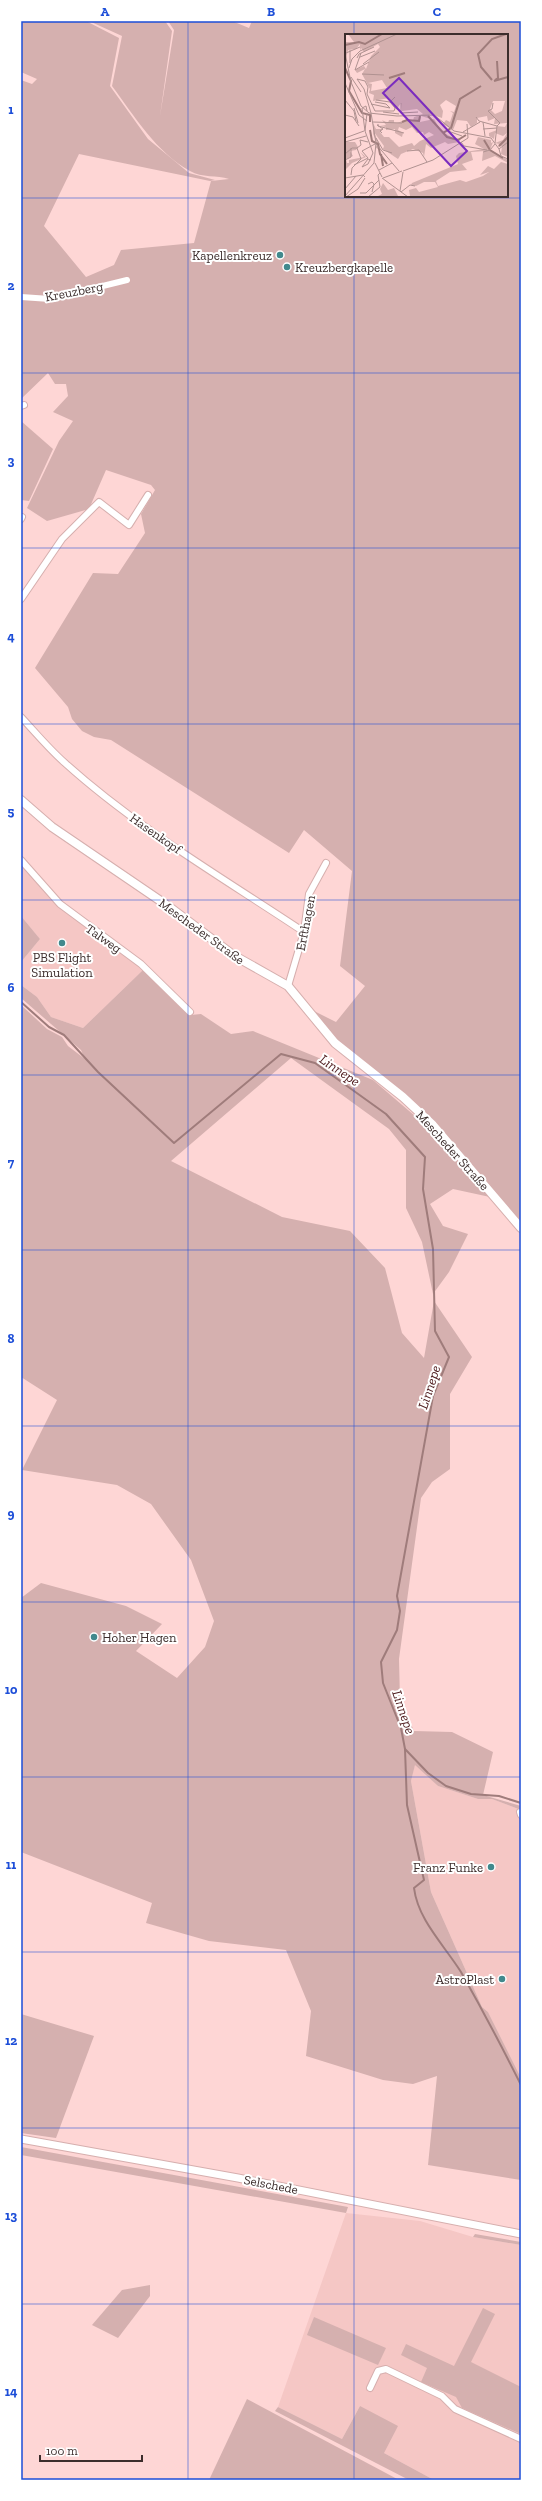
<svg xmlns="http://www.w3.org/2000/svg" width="542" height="2501" viewBox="0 0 542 2501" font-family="'Zilla Slab',serif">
<rect width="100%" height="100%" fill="#fed6d5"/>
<g fill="#f5c7c5">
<path d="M21,859l40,44 82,67 -60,58 -32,-11 -14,-20 -16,-12v-23l19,-23 -19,-23z"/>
<path d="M415,1764l23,22 40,13h14l29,11v268l-33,-66 -6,-5 -51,-115 -20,-111z"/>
<path d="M346,2213l74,8 53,16 48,8v235h-87l-50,-27 -24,-47 -18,33 -64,-32z"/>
</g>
<g fill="#d5b0af" fill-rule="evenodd">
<path d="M21,21h65l33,17 -9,48 38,53 41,34 26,7 -5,1 -131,-27 -35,72 42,51 28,-12 7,-15 73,-7 17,-62 18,-2c-12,-4 -27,-1 -39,-8 -34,-19 -55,-54 -78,-85l10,-50 -33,-15h76l7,10 -12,85 14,-86 -6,-9h64l17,7 3,-7h269v1201l-80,-93 -113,-97 -18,-23 26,13 29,-36 -25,-20 12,-95 -48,-41 -15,23 -178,-113 -17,-3 -12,-6 -10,-12 -4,-12 -33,-39 58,-95 25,1 27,-41 -4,-19 14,-24 -4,-5 -45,-15 -17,39 -42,12 -20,-13 32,-67 14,-20 -20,-9 15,-16 -2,-12h-11l-7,-11 -27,26v-319l11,4 5,-5 -16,-7zM346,35h161v161h-161z"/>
<path d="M21,421l32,28 -24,52 -8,-1z"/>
<path d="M21,916l19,23 -19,23z"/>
<path d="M143,970l48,45 10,-1 30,20 22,-3 120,49 63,54 54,63 -37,-8 -23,15 13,22 25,8 -19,38 -16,22 -11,-52 -16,-34v-58l-17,-21 -98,-71 -120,103 111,56 68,14 35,37 17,65 22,25 10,-57 38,56 -22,37v75l-18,13 -11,16 -22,161 1,41 14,31 38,1 41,20 -10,43 38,11v4l-29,-11h-14l-40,-13 -23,-21 -4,16 20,111 51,115 6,5 33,66v102l-93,-15 9,-89 -24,8 -30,-4 -77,-24 5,-45 -25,-61 -77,-9 -63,-18 6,-20 -131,-51v-254l20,-15 85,23 36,18 -26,27 41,27 28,-31 9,-26 -23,-61 -40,-56 -34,-19 -95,-15 35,-70 -36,-23v-372l26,24 15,8 6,9 17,13 -4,-9 -60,-52v-13l16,12 14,20 32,11z"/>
<path d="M21,2014l73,22 -38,102 -35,-5z"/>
<path d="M21,2147l327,60 -2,6 -325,-58z"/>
<path d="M475,2234l46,8v3l-48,-8z"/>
<path d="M150,2285v11l-32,42 -26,-13 30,-35z"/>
<path d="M483,2308l12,6 -24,48 50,25v47l-59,-26 -6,-11 -35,-15 6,-14 -26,-13 5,-11 48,22z"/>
<path d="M314,2317l72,31 -8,17 -71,-30z"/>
<path d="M247,2399l152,81h-190z"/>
<path d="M360,2406l38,20 -14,27 50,27h-25l-134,-69 3,-4 64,32z"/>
</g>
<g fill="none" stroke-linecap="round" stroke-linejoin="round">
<g stroke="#9f7c7b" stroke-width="2">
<path d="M21,1002l28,25 15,8 34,37 76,71 107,-89 34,9 71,51 39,43 -2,32 10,60 2,82 14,26 -16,39 -36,200 3,15 -3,19 -16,32 2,21 18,45 4,21 2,56 17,75 -10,8c4,32 30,57 47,84 21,37 41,75 60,113"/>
<path d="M405,1749l23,24 18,13 25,8 28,2 22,7"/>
</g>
<g stroke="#d6afae" stroke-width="8">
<g id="minor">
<path d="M21,297l29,2 77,-19"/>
<path d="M21,406l3,-1"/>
<path d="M21,519l1,-2"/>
<path d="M21,599l41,-60 37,-37 30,23 19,-30"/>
<path d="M21,717c14,15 28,32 44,46 72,65 158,115 239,169"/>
<path d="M21,860l39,44 81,60 49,48"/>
<path d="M288,986l16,-54 5,-38 17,-31"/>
<path d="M520,1812l1,3"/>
<path d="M370,2388l8,-17 8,-2 56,27 13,13 66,30"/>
</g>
</g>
<g stroke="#d6afae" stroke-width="9">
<path id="tertiary" d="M21,2139l217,39 283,56"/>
</g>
<g stroke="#d6afae" stroke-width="10">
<path id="secondary" d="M21,800l31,27 116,79 65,49 55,31 47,57 68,54 30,28 88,103"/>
</g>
<use href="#minor" stroke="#fff" stroke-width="6"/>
<use href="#tertiary" stroke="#fff" stroke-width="7"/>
<use href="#secondary" stroke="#fff" stroke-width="8"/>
</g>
<path fill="none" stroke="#1d4ed8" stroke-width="1" stroke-opacity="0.55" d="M188,21v2459M354,21v14M354,196v2284M21,198h500M21,373h500M21,548h500M21,724h500M21,900h500M21,1075h500M21,1250h500M21,1426h500M21,1602h500M21,1777h500M21,1952h500M21,2128h500M21,2304h500"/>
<g fill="#41898d" stroke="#fff" stroke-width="1.5">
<circle cx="280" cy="255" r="4"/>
<circle cx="287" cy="267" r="4"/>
<circle cx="62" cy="943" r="4"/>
<circle cx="94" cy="1637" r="4"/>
<circle cx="491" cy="1867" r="4"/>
<circle cx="502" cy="1979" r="4"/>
</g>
<g text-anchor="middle" stroke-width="4" stroke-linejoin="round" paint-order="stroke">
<g font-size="13" fill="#3c2d2c" stroke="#fff" text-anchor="end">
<text x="272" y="260">Kapellenkreuz</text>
<text x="295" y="272" text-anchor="start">Kreuzbergkapelle</text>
<text x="62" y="962" text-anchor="middle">PBS Flight<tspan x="62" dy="15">Simulation</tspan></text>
<text x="102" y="1642" text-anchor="start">Hoher Hagen</text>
<text x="483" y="1872">Franz Funke</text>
<text x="494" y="1984">AstroPlast</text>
</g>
<g font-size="13" fill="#3c2d2c" stroke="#fff">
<text transform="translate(74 291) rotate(-11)" y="5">Kreuzberg</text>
<text transform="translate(156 833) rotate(35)" y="5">Hasenkopf</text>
<text transform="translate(305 923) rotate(-79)" y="5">Erfthagen</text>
<text transform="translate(202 931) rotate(36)" y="5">Mescheder Straße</text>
<text transform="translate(104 938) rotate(35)" y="5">Talweg</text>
<text transform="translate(453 1150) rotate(48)" y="5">Mescheder Straße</text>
<text transform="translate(271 2184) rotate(11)" y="5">Selschede</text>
</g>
<g font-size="14" font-style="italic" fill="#522022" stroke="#fff">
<text transform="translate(340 1070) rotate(34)" y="5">Linnepe</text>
<text transform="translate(429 1387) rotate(-72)" y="5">Linnepe</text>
<text transform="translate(404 1712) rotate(71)" y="5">Linnepe</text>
</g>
</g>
<g transform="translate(345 34)">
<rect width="163" height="163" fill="#fed6d5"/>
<path d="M3,0h160v123l-7,-3 1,-8 -4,1 1,-3 -4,-1 8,-3 4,-7 -4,3 -8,-3 -1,6 -5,-3v-3l8,-3v-4l8,1 2,-4 -13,1 1,-6 -7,3 -1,-5 -10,2v5l-6,4 -4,-6 -10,-1 -4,10 -10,-6 3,-4 4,2 3,-9 -3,-2 4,1 2,-6 -10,-6 -6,5 3,6 -1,7 -12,-4 -1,2 2,3 -10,-3 -1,6 14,-3 7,12 11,-1 -8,3 11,6 6,-1 -2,4 -11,2 -3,-2 -14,6 -5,-4 -2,13 -1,-4 -10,-4 -12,5 -3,5 -15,-10 1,-3 -10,-14 7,18 -5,-2 -1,-6 1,4 2,-1 -5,-11v-11l3,6h7l-3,3 4,5h5l10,10 13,-4 2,3 6,-5 14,-6 -5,-3 -5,3 -1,-3 -6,1 -5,-6 -6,3 -7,-3 -1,3 5,3 -1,4 -7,-4v-4l-9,1v-3l-6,-1 6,-1 -4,-5 6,3 1,-3h5v3h3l11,-4 5,2 1,-4 9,-3 -6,-5 -15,2 -1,-8 -5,7 -7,-12 -16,3 1,-6 -5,-2 1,-4 -8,-15 3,-5 -8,4 -2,-3 9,-4 2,3 5,-13 9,-9 -2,-3 -14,8 -3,-4 -1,3v-7l-4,5 -8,1 -2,9 -1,-17h9zM37,46l5,8 -16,3 1,-7 -4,-1zM148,67h12l-3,10 -7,3 -5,-5zM124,101l22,5v3l2,-1 -3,8 18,10v3l-13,-7 -13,5 1,-9 2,-1 -14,1 2,8 -11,4 5,6 -17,2 -14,9 2,5 22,-6 6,2 17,-6 6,-4 -9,3 8,-9 6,3 7,-7 7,2v33l-98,-1 -1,-6 7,-2 3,4 19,-5 -3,-5h-11l-8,4 -5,-1 1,-2 46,-19 -2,-8 3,-3 25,-4 -9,-5 3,-7zM0,108h10l3,5 -2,3 -6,1 3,5 -7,3 1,4h2v-3l15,-3 -4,-5 6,5 -14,6 -6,6zM38,149l5,7 6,-2 4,8 -22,1 6,-3 -2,-5z" fill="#d5b0af" fill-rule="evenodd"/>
<path fill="none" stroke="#9f7c7b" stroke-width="2" d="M0,11l14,-3 6,2 17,-10M0,34l6,13 -2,10 13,22 8,2v7M44,44l16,-5M147,46l-11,-13 -3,-13 14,-15 14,-5M150,46l3,-2 -1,-17M149,47l14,-4M83,82l19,21 11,3 8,-5M57,88l5,-2 12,1 1,-5M25,96l2,11 6,3 2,10 7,10M98,99l8,-5 9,-29 21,-13M139,106l6,10 13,8M154,112l9,-9M36,120l2,12"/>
<path fill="none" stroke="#b09291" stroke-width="1" d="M0,19l6,29 10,24 8,7 28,3 37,-1 20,16 37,7 8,11 9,-7M1,19l14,-6M15,23l15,-6M12,24l2,-4 15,-7M5,29v-13M18,30l16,-12M4,34l3,-9 8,-8 37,-17M10,36l6,-17M10,36l14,-8M17,40l22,1M6,43l10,15M12,45l8,2 3,6 -1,7 8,17M12,45l7,10 7,24M0,49l14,32 8,6M50,63l-5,5 5,6M0,66l9,11 2,10M31,66l14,2M30,68l11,2 4,4M56,69v10l17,-1M148,69l-1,6 -4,2 12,12M26,70l19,4M9,74l4,15M30,77h19l1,-3M38,78l16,2M0,81l8,2 6,9M131,83l3,4 18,5M28,88l29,1M138,88l2,14M34,91h-2l6,4 -3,2 2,2M33,92l26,7M138,95l14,-1M20,97l-3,-23 4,-2 1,5M20,97l2,-18M103,97l14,5M118,98l17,-10M0,104l19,-7M31,104l7,12 9,3M0,108l21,-6M116,108l3,4 23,4M150,109l2,-17 3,-3M31,110l23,27M12,114l4,-3 -1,-5 8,2M154,115l2,7 7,3M17,117l13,-7M62,117l12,-1 8,12M138,118l7,-2 5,-6M0,120l7,-6h5M0,126l6,-3v-9M30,129l7,14M9,131l14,-7 -6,-7M17,133l6,-3 5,-11 -8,-22M17,133l6,-8 3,1M34,136l13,-7M58,137l30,-11 35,-22 -1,-14M6,141l1,-7 9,-9 -4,-11M0,144l18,-3 2,2M37,144l26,19M38,144l19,-7M23,150l4,-2 2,2 -2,8M0,155l11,-13M13,155l7,-11M55,157l3,-19M56,158l9,-7 5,1M15,159h6l13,-13M0,162l29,-33 2,-20 -5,-30M1,163l12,-8M23,163l12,-10 -2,-12 2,-2"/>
<path fill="#7b2cbf" fill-opacity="0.15" stroke="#7b2cbf" stroke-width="2" d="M54,44l68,73 -16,15 -68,-73z"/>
<rect width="163" height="163" fill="none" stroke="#3c2d2c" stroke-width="2"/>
</g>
<rect width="542" height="2501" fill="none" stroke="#ffffff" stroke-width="44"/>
<path d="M40 2455v6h102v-6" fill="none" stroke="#3c2d2c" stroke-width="2"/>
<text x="46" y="2455" font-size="12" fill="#3c2d2c" stroke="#ffffff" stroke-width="3" paint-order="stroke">100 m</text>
<rect x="22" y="22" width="498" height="2457" fill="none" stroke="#1d4ed8" stroke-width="1.5"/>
<g font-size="13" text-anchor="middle" font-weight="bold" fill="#1d4ed8">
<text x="105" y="16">A</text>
<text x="271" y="16">B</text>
<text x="437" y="16">C</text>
<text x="11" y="114">1</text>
<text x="11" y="290">2</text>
<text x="11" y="465">3</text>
<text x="11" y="641">4</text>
<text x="11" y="816">5</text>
<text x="11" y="992">6</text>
<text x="11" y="1167">7</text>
<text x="11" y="1343">8</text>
<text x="11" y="1518">9</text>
<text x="11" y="1694">10</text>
<text x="11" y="1869">11</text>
<text x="11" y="2045">12</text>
<text x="11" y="2220">13</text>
<text x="11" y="2396">14</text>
</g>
</svg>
